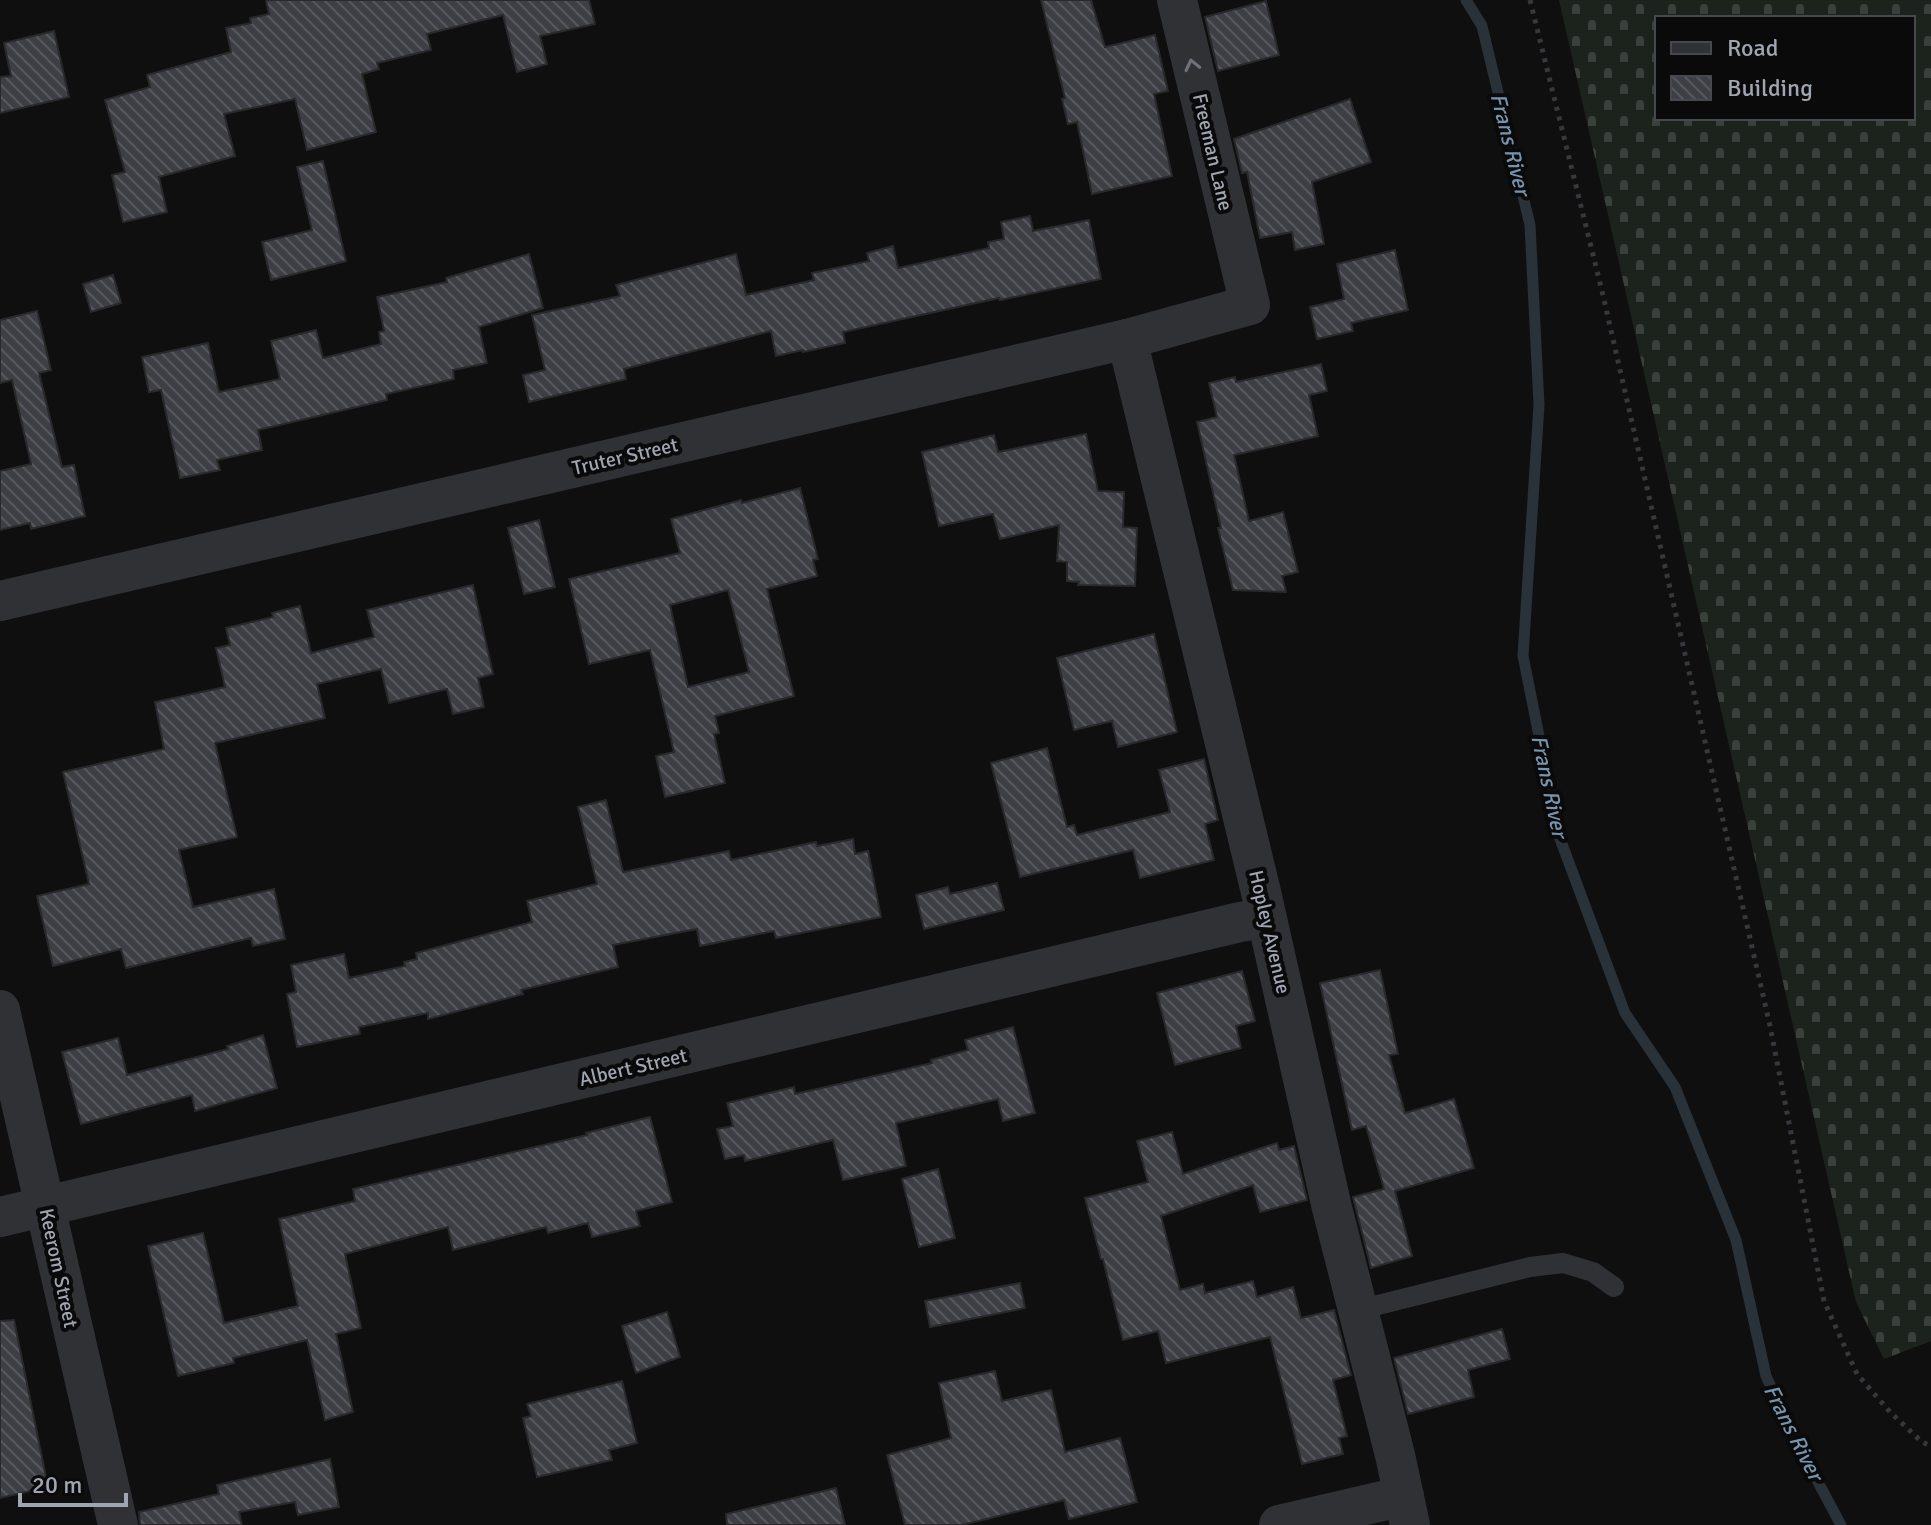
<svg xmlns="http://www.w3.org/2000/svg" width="1931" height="1525" viewBox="0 0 1931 1525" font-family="Signika,sans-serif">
<defs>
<pattern id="cemetery-stones" width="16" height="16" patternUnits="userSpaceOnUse" patternTransform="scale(2)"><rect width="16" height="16" fill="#1c231c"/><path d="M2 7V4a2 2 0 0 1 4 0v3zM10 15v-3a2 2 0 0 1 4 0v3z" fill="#3a403b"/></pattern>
<pattern id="building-back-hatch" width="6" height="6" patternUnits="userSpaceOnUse" patternTransform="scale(2)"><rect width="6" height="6" fill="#3e3f44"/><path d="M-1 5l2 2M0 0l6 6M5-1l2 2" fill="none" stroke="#57585d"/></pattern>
</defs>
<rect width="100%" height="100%" fill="#0f0f10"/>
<path fill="url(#cemetery-stones)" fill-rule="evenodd" d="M1559,0h372v1341l-47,18 -28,-57zM1657,18h256v100h-256z"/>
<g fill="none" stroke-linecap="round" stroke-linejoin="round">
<path stroke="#293238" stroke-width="11" d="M1466,0l16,26 48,199 9,180 -16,251 36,180 66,177 50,74 61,153 30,136 29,63 46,86"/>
</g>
<g fill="url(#building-back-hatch)" stroke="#29292c" stroke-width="2" fill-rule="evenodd">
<path d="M266,0h323l6,24 -55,12 7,28 -30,8 -14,-57 -76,19 4,16 -54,13 2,6 -17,5 14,58 -69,18 -12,-51 -71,15 11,42 -76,21 8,35 -44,10 -11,-47 13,-3 -20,-72 45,-13 -3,-12 84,-23 -5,-24 25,-5 -1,-5 19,-4z"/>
<path d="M1041,0h50l14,47 50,-12 13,56 -14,3 18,82 -80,18 -15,-72 -9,2 -6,-25 3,-1z"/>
<path d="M1266,1l13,54 -61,16 -13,-54z"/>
<path d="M54,31l15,66 -69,16v-36l11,-1 -7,-33z"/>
<path d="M1350,99l21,63 -59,20 12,62 -29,6 -3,-18 -32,6 -13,-66 -5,1 -8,-34z"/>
<path d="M323,161l23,100 -75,19 -9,-38 50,-12 -15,-63z"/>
<path d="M1030,216l3,15 56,-11 12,59 -101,21 -1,-2 -156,34 2,11 -42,9v-2l-27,6 -5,-25 -147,38 2,10 -97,23 -6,-27 22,-5 -13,-55 88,-19 -4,-11 120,-31 10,41 68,-15 -2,-7 57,-12 -2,-8 26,-7 5,22 91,-20 -1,-6 16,-3 -3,-17z"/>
<path d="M1395,250l13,60 -57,13 2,8 -36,8 -7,-32 34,-8 -7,-35z"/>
<path d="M529,254l14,54 -64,19 8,36 -34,7 1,9 -68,15 1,6 -129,30 4,20 -45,10 3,10 -40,8 -19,-88 -12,2 -7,-35 66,-14 11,49 61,-13 -9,-38 45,-11 7,28 58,-14 -2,-12 5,-1 -7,-34 70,-15 -1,-4z"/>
<path d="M113,275l8,28 -30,9 -8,-28z"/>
<path d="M37,311l14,59 -12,3 23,94 12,-2 11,51 -54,13 -1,-6 -30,7v-59l31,-7 -19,-84 -12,3v-63z"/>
<path d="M1321,364l6,27 -18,4 9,41 -84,19 15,66 34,-9 15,60 -16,4 4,16 -53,-2 -15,-62h3l-24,-106 20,-5 -8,-34 26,-6 1,5z"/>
<path d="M1086,434l12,57 26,1 -1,35 14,1 -2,58 -57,-1 1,-3 -12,-1v-19l-10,-1 2,-36 -59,14 -7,-25 -54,12 -17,-74 72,-17 4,17z"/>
<path d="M800,488l18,71 -5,1 4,16 -50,13 27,107 -79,20 4,17 -5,1 11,49 -60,14 -9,-41 18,-4 -24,-102 -61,14 -20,-85 111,-26 -9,-34 70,-19 1,3zM728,590l21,82 -61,15 -18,-82z"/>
<path d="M539,520l16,67 -31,7 -16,-66z"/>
<path d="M473,585l20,89 -15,4 6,29 -31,7 -6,-25 -58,14 -8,-34 -64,15 8,34 -110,25 22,94 -58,13 14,57 81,-18 11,50 -32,7 -2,-8 -125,30 -5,-19 -68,17 -16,-70 52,-12 -26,-112 101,-23 -9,-47 70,-15 -9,-39 14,-3 -4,-17 47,-11 -1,-4 28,-7 11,47 63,-16 -7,-27z"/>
<path d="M1154,634l23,98 -59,15 -6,-26 -38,9 -17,-72z"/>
<path d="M1047,748l20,79 7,-2 3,10 93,-23 -11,-42 45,-11 14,61 -13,4 9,36 -74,18 -7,-28 -113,27 -29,-114z"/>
<path d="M606,800l17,72 106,-21 2,9 85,-18 1,4 36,-7 2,15 13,-3 13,66 -105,21 -2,-7 -74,15 -3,-17 -84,16 5,22 -97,23 2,4 -95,25v-6l-69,14 1,7 -63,13 -10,-53 9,-2 -5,-27 53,-11 5,24 56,-12 -1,-4 13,-3 -1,-6 116,-31 -5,-21 70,-17 -19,-77z"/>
<path d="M997,883l7,27 -80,19 -8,-34 32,-8 2,7z"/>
<path d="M1380,970l18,84 -9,1 16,58 49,-14 20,69 -79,23 17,65 -41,12 -18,-71 31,-8 -18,-63 -14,4 -32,-147z"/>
<path d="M1242,971l13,50 -19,5 5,22 -66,17 -18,-72z"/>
<path d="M1013,1027l22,86 -32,8 -5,-22 -102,24 10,43 -63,14 -10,-40 -88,21 -1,-6 -19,4 -8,-30 16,-3 -6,-23 67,-16 1,7 137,-31 -1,-3 37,-10 -3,-10z"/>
<path d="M263,1035l14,53 -82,23 -3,-16 -111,29 -19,-72 56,-14 9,37 101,-26 -1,-3z"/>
<path d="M650,1117l22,85 -36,9 4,15 -48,11 -4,-14 -40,10 -2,-6 -93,23 -5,-23 -103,27 16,74 -25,6 17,78 -28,8 -18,-80 -74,18 1,5 -56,13 -30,-130 55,-13 21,90 74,-17 -19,-87 76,-18 -2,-12 234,-54 -1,-2z"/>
<path d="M1172,1132l11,42 94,-31 2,7 15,-4 13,54 -47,12 -7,-27 -92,31 19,74 23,-6 2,9 48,-12 4,16 36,-10 8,31 33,-8 17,65 -18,5 14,56 -8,2 4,16 -41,10 -32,-127 -104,26 -8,-32 -35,9 -20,-81h-2l-16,-61 63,-16 -11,-41z"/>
<path d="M938,1169l17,69 -36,9 -17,-68z"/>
<path d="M1020,1283l5,25 -95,19 -5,-26z"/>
<path d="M667,1312l13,45 -44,16 -14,-47z"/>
<path d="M14,1320l34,167 -48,11v-177z"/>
<path d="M1502,1329l8,30 -42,11 6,27 -66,17 -14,-56z"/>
<path d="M995,1371l7,30 49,-11 14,62 55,-14 17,64 -68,17 -5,-19 -102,25h-57l-18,-70 64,-17 -12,-55z"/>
<path d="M622,1381l15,62 -28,7 3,10 -75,17 -14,-59 8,-2 -4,-12z"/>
<path d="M330,1459l9,48 -41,8 -3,-13 -56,10 3,13h-102l-1,-13 80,-18 -2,-9z"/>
<path d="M836,1488l9,37h-118l-1,-11z"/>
</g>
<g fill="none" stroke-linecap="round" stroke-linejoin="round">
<path stroke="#36383c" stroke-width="5" stroke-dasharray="4 6" stroke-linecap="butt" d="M1530,0l72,291 168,735 54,275 33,73 33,38 32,30 9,4"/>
<path stroke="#303135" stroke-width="20" d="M1358,1310l172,-43 33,-4 30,9 21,15"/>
<g stroke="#303135" stroke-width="40">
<path d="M1127,339l134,553 71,316 63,247 15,70"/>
<path d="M0,601l1127,-262 123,-34 -73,-305"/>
<path d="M0,1010l118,515"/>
<path d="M0,1217l1240,-295 26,-4"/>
<path d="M1279,1525l125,-29"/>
</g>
</g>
<defs><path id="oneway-chevron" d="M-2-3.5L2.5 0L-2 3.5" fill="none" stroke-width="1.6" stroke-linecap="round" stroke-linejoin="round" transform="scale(2)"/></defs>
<use stroke="#6e7179" href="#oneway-chevron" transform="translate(1192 65) rotate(-103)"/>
<g text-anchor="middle" stroke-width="8" stroke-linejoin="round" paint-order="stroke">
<g font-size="20" fill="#a0a6b1" stroke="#0a0a0b">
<text transform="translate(1213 152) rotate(77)" y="7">Freeman Lane</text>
<text transform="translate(625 456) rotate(-13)" y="7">Truter Street</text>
<text transform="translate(1270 932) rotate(77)" y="7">Hopley Avenue</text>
<text transform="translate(633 1067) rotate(-13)" y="7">Albert Street</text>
<text transform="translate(59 1268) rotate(78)" y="7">Keerom Street</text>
</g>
<g font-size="22" font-style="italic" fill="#7794ac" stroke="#0a0a0b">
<text transform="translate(1511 144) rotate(76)" y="8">Frans River</text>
<text transform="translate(1550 786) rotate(78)" y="8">Frans River</text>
<text transform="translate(1794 1432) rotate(63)" y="8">Frans River</text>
</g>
</g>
<rect x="1655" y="16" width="260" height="104" fill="#0a0a0b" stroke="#46484d" stroke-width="2"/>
<rect x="1671" y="42" width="40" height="12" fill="#303135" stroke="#46484d" stroke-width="2"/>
<text x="1727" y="56" font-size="24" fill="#a0a6b1">Road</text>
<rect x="1671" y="76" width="40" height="24" fill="url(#building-back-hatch)" stroke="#46484d" stroke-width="2"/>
<text x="1727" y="96" font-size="24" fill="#a0a6b1">Building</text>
<path d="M20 1493v12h106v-12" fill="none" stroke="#a0a6b1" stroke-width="4"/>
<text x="32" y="1493" font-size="24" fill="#a0a6b1" stroke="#0a0a0b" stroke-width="6" paint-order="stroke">20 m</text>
</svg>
